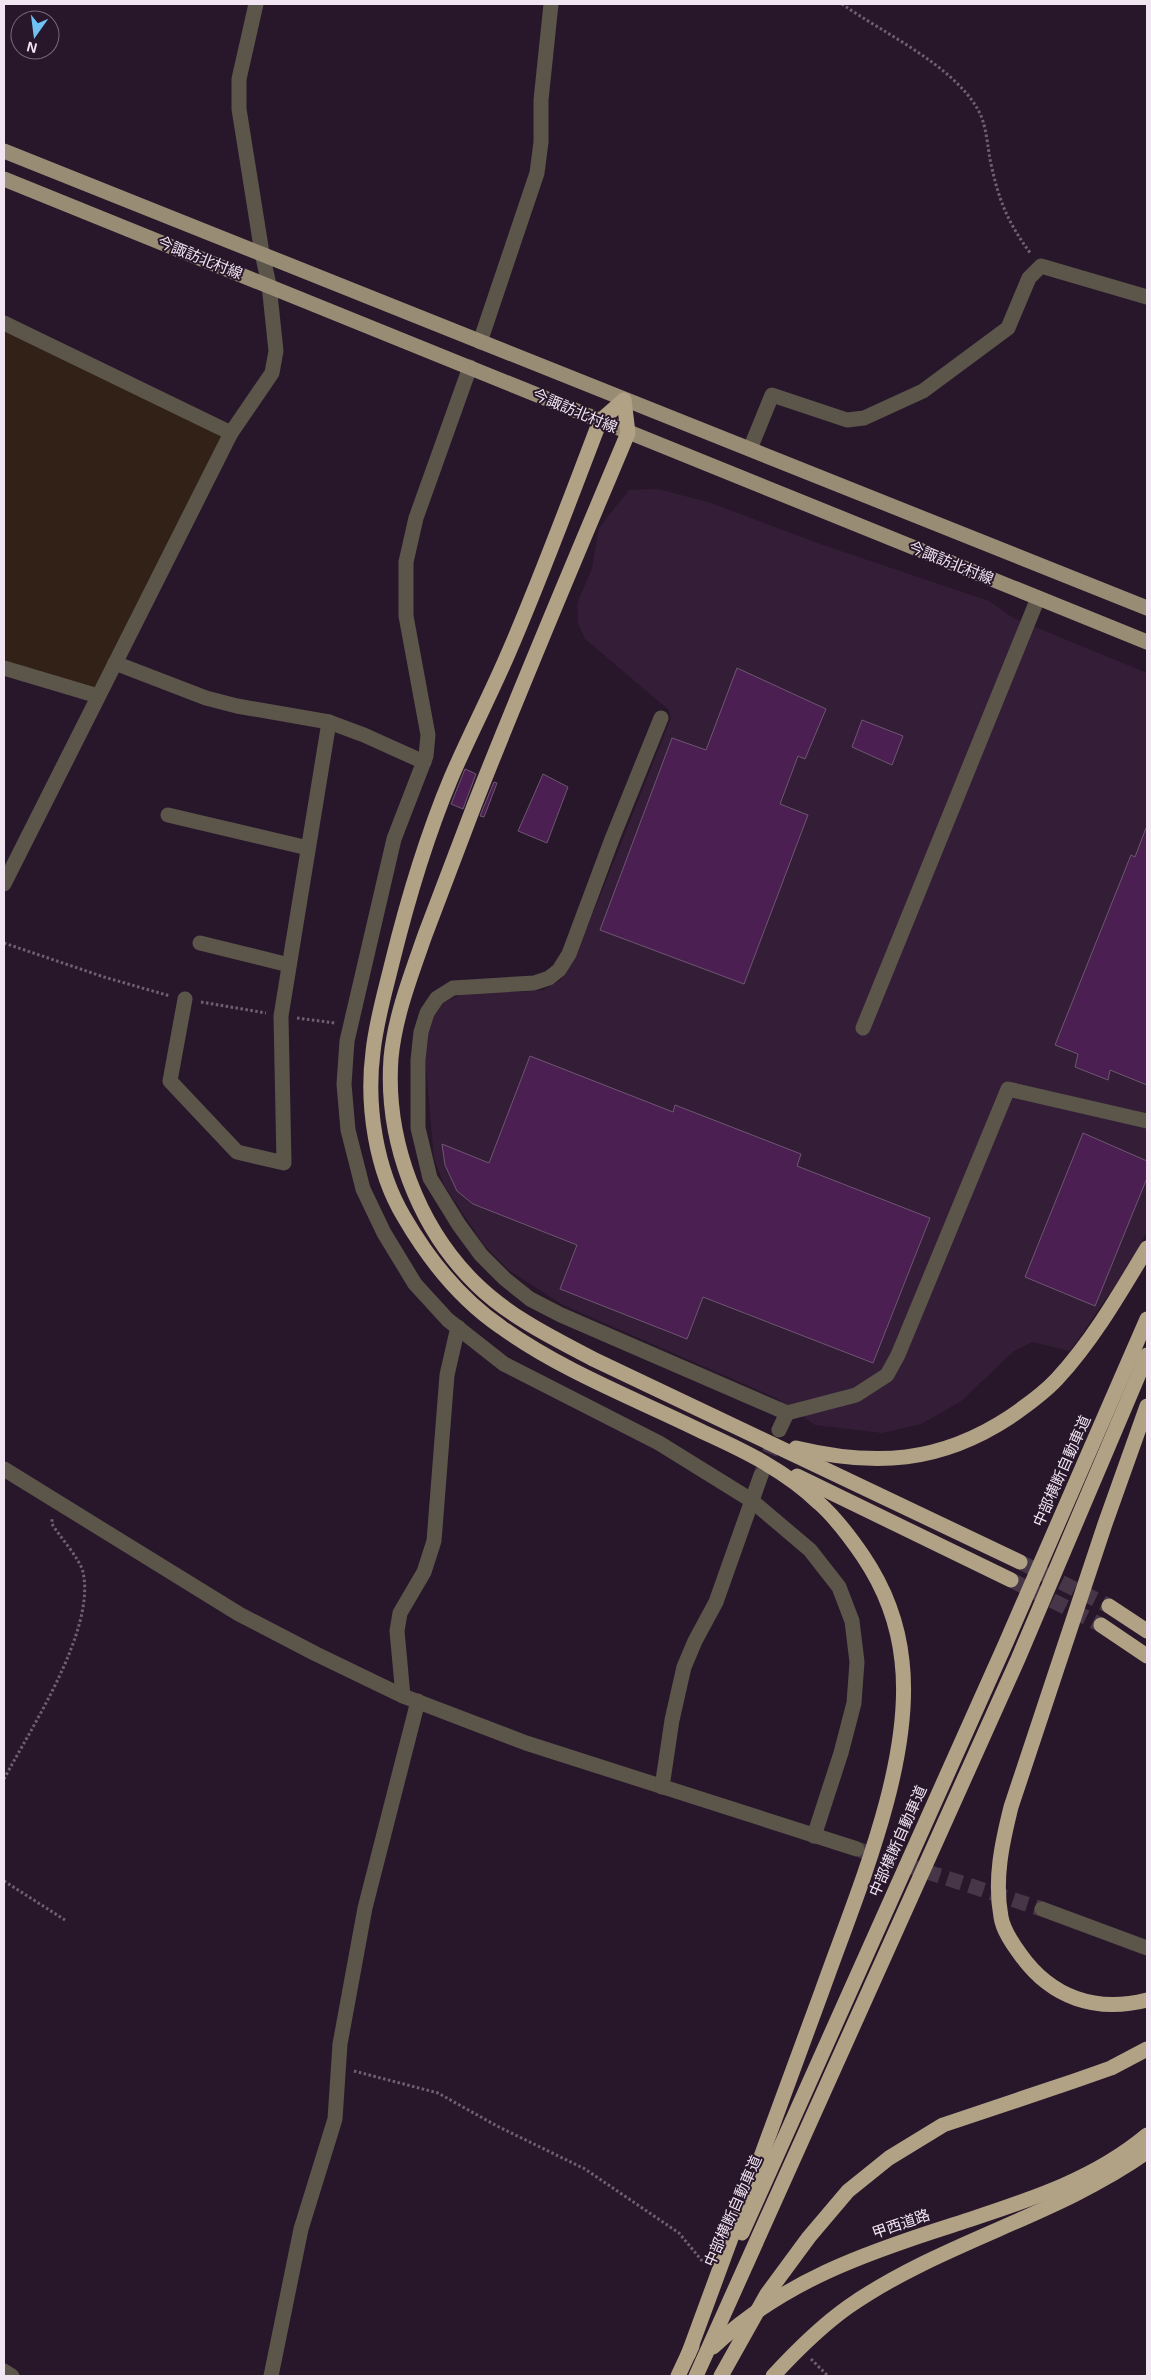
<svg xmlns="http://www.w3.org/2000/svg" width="1151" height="2380" viewBox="0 0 1151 2380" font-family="Helvetica,'Noto Sans JP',sans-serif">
<rect width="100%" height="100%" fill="#28172a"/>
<path fill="#341e37" d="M658,489l53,14 109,41 169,57 24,17 134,55v558l-16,31 -61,89 -38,-9 -18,9 -54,51 -39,22 -39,9 -67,-8 -39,-27 -213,-93 -53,-34 -26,-26 -40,-60 -10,-27 -10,-113 8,-26 11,-16 23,-11h55l22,-2 18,-10 10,-15 25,-59 75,-188 -2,-8 -84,-71 -7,-16 -1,-19 15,-36 7,-40 30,-38z"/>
<path fill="#312117" d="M4,330l227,103 -133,263 -94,-28z"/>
<g fill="#4c1f53" stroke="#6c586f">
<path d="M737,668l89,41 -21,50 -7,-3 -18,48 28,11 -64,169 -144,-54 72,-192 34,12z"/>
<path d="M862,720l41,16 -11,29 -40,-18z"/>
<path d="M465,769l11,5 -13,35 -12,-5z"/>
<path d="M543,774l25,13 -21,56 -29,-12z"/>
<path d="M494,782l3,1 -13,34 -4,-1z"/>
<path d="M1146,828h1v257l-37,-15 -2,10 -33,-13 3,-13 -23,-9 76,-190 4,2z"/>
<path d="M530,1056l143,56 2,-7 126,49 -4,12 133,52 -57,145 -170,-66 -16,42 -127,-50 17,-44 -104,-41 -16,-13 -12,-26 -3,-21 47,19z"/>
<path d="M1083,1133l64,28v17l-52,128 -70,-29z"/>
</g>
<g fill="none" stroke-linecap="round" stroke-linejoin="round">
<g stroke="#463648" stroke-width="15" stroke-dasharray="15 8" stroke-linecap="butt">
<path d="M761,1475l18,-45"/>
<path d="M860,1850l182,59"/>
</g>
<g stroke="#463648" stroke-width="15" stroke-dasharray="15 8" stroke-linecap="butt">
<path d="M1020,1562l89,44"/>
<path d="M1011,1580l90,45"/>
</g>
<g stroke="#6f6071" stroke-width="3" stroke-dasharray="2.5 2.5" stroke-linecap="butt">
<path d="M842,4c41,29 109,60 135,104 10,16 10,38 14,56 8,37 17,59 40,90"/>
<path d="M4,943l100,34 66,19"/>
<path d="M201,1002l65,11"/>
<path d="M297,1018l38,5"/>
<path d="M4,1779c27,-51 92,-149 79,-207 -3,-13 -23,-35 -31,-48v-6"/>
<path d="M4,1881l61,39"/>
<path d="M354,2071l84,22 59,33 88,43 94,64 24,29"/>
<path d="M811,2359l17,17"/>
</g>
<g stroke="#5b554a" stroke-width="15">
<path d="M4,323l227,110"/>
<path d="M480,342l57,-169 4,-31v-42l10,-96"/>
<path d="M470,367l-54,151 -10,44v54l22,119 -2,21 -32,83 -47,202 -3,43 4,46 15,59 21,44 31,51 33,36 56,44 155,79 92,57 59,50 29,37 13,34 5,41 -3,41 -13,50 -27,83"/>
<path d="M750,449l22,-54 75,25 17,-2 59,-27 85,-63 21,-50 12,-12 106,31"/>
<path d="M115,663l91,35 31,8 92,16 35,13 60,27"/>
<path d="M4,668l94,28"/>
<path d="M661,718l-49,121 -43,115 -10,16 -10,8 -15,5 -81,5 -16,10 -10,15 -6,19 -3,28v68l12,50 29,47 22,30 24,24 25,20 31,16 226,98 69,-18 31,-20 11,-20 110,-266 139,32"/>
<path d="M168,815l140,33"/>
<path d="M4,884l227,-451 41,-60 4,-22 -7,-66 -7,-32 -23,-144v-30l17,-75"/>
<path d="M200,943l89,22"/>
<path d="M185,999l-15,82 67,71 47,11 -3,-147 48,-294"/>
<path d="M863,1028l175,-430"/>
<path d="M779,1430l8,-17"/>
<path d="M4,1469l235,145 77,40 87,42 123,47 331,106"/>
<path d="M403,1696l-6,-65 3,-18 24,-41 10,-31 13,-166 11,-48"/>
<path d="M662,1787l10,-67 12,-53 11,-26 21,-39 45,-127"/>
<path d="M1042,1909l105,39"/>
<path d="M4,2371l8,5"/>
<path d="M271,2376l30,-147 34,-110 5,-75 25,-136 53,-207"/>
</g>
<g stroke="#998c75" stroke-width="15">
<path d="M4,151l1143,457"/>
<path d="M4,179l1143,463"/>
</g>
<g stroke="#b1a286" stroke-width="15">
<path d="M624,400l-24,21c-30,78 -59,157 -92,233 -18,42 -39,82 -57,124 -26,62 -43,120 -59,185 -7,29 -16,59 -19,89 -7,54 3,118 31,165 25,43 56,82 97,110 61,44 135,72 202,105 42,19 83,39 116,71 17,15 31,34 44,53 21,31 35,67 39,105 12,102 -46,234 -80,330 -44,121 -90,242 -134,364"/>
<path d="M624,400l4,33c-52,124 -105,248 -154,373 -16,43 -33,86 -49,129 -14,40 -30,81 -34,123 -6,82 27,170 86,227 33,32 76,53 116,74l427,203"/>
<path d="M1147,1406l-42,118 -94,283c-9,36 -17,72 -10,110 2,13 11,26 19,37 31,44 76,59 127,46"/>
<path d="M796,1448c79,19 144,15 214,-31 16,-11 34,-24 47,-38 36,-39 63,-86 90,-131"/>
<path d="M797,1476l214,104"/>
<path d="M1109,1606l38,25"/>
<path d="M1101,1625l46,31"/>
<path d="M742,2233l263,-588 142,-326"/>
<path d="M713,2347c69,-65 152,-94 240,-122 69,-23 138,-43 194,-90"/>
<path d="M678,2376l14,-30"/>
<path d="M696,2376l322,-717 129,-304"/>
<path d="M721,2376l46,-82 42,-57 39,-46 41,-33 54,-33 131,-44 37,-13 36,-19"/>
<path d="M773,2376c23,-25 47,-49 75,-69 93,-65 207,-90 299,-155"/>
</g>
</g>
<g text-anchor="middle" stroke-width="4" stroke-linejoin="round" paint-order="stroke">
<g font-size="15" fill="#f1e5f2" stroke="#28172a">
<text transform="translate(200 258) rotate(22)" y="5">今諏訪北村線</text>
<text transform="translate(575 411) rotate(23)" y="5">今諏訪北村線</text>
<text transform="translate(951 563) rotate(22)" y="5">今諏訪北村線</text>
<text transform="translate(1062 1471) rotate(-66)" y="5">中部横断自動車道</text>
<text transform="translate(898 1841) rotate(-66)" y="5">中部横断自動車道</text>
<text transform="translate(733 2211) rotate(-66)" y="5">中部横断自動車道</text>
<text transform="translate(901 2224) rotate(-19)" y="5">甲西道路</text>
</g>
</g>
<rect width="1151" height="2380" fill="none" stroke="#f1e5f2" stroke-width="10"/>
<g transform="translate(35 35) rotate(194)"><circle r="24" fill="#28172a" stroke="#78697a"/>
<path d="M0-4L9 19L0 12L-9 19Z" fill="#6fc2f4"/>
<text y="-8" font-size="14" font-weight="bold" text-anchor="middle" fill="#f1e5f2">N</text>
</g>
</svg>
